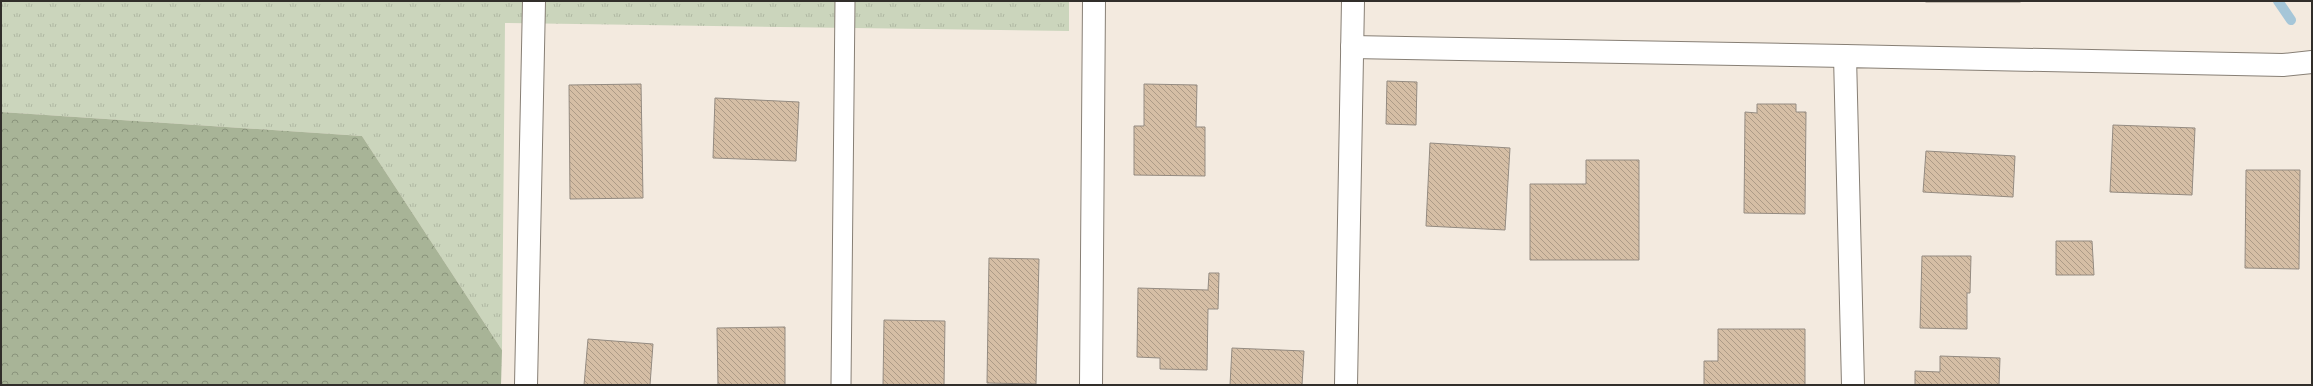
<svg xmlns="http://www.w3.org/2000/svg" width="2313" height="386" viewBox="0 0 2313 386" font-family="'Playfair Display',serif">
<defs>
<pattern id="grass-tufts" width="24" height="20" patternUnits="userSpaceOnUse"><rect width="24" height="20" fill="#cbd5bc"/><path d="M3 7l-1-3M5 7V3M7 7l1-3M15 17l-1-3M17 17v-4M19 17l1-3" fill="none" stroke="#afb7a2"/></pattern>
<pattern id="forest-crowns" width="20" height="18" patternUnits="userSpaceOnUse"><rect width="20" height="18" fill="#a8b497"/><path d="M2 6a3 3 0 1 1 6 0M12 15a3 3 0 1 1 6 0" fill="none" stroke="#89937b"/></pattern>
<pattern id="building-back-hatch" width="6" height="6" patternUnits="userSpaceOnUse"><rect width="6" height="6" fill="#d5bea5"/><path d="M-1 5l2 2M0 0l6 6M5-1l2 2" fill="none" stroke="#ad9b87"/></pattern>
</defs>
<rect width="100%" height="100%" fill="#f3eadf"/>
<path fill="url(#grass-tufts)" d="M1,1h1068v30l-564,-8 -3,327 -140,-214 -361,-24z"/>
<path fill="url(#forest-crowns)" d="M1,112l361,24 140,214 -1,35h-500z"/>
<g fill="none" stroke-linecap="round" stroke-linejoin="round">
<path stroke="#a5c6d8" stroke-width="10" d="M2278,1l13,19"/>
</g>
<g fill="url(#building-back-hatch)" stroke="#948b81">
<rect x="1926" y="1" width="94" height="1"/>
<path d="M1387,81l30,1 -1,43 -30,-1z"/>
<path d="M641,84l2,114 -73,1 -1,-114z"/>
<path d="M1144,84l53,1 -1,42h9v49l-71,-1v-49h10z"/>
<path d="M715,98l84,4 -3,59 -83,-3z"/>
<path d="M1757,104h39v8h10l-1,102 -61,-1 1,-101 12,1z"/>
<path d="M2113,125l82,3 -3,67 -82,-3z"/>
<path d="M1430,143l80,5 -5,82 -79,-4z"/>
<path d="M1926,151l89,5 -2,41 -90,-5z"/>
<path d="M1586,160h53v100h-109v-76h56z"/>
<path d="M2246,170h54l-1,99 -54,-1z"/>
<path d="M2056,241h36l2,34h-38z"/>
<path d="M1922,256h49l-1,37h-3v36l-47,-1z"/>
<path d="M989,258l50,1 -3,125 -49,-1z"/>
<path d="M1209,273h10l-1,36h-10l-1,61 -47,-1v-11l-23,-1 1,-69 70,2z"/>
<path d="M884,320l61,1 -1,64h-61z"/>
<path d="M785,327v58h-67l-1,-57z"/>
<path d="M1718,329h87v56h-101v-24h14z"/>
<path d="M588,339l65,5 -3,41h-66z"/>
<path d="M1232,348l72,3 -2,34h-72z"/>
<path d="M1940,356l60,2 -1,27h-84v-14l25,1z"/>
</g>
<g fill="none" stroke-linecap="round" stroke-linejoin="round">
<g stroke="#877f75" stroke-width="21">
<path id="lane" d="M841,385l4,-384"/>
</g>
<g stroke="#877f75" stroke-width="24">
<g id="street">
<path d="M1352,47l493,9"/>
<path d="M526,385l8,-384"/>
<path d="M1091,385l3,-384"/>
<path d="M1346,385l7,-384"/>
<path d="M1853,385l-8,-329 438,9 29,-3"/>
</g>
</g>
<use href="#lane" stroke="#fff" stroke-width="19"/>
<use href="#street" stroke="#fff" stroke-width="22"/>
</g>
<rect width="2313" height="386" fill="none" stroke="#312e2a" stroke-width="4"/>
</svg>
